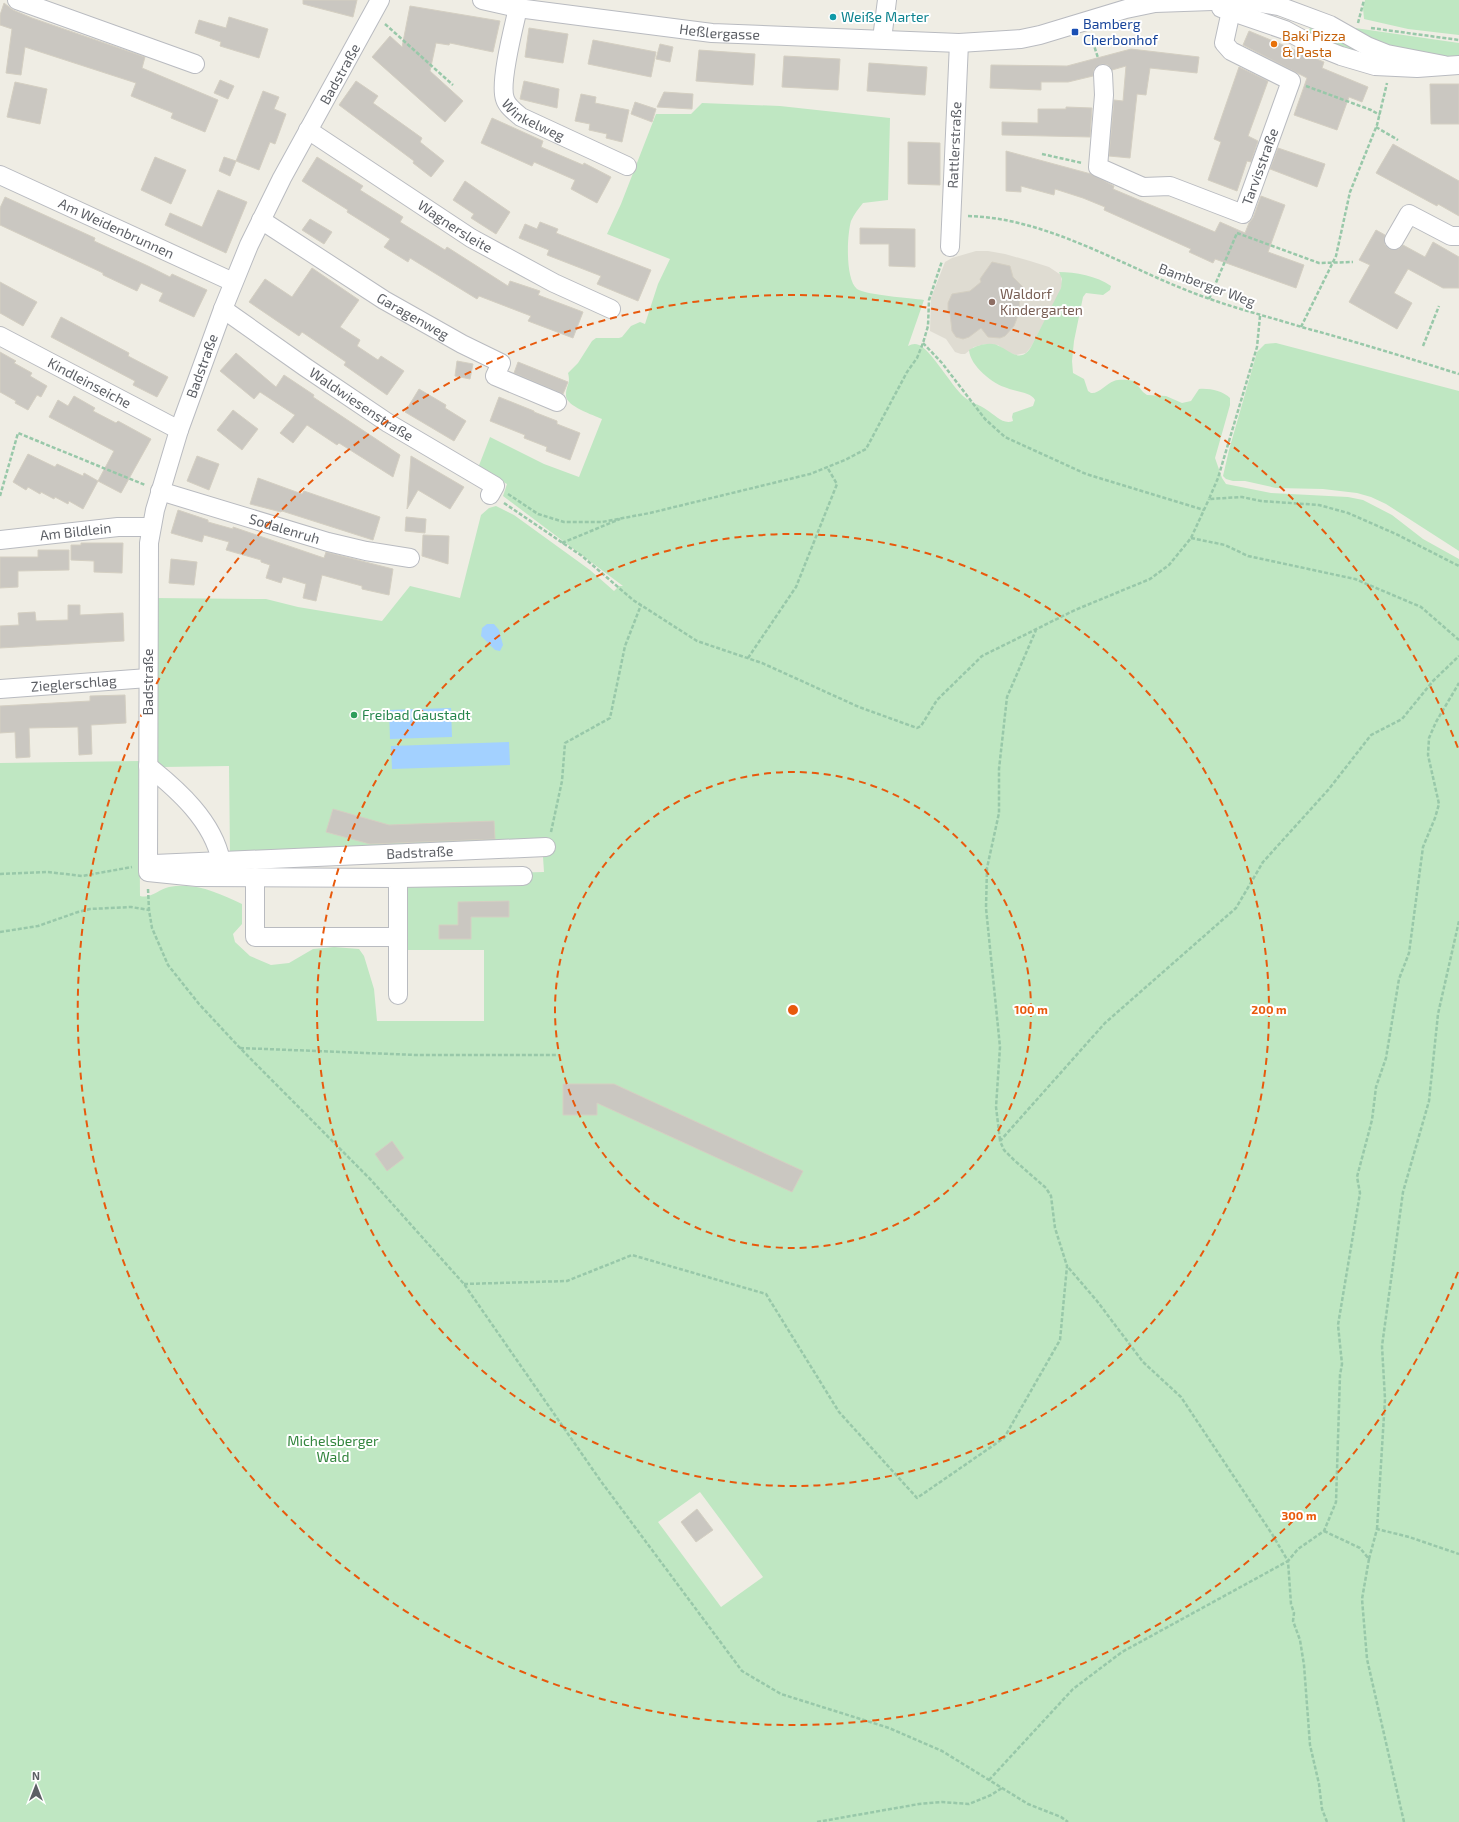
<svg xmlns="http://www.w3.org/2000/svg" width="1459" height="1822" viewBox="0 0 1459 1822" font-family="'Exo 2',sans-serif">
<rect width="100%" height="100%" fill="#efede4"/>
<path fill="#dfdcd2" d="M976,251h12l17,3 25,7 19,6 12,8 1,9 -2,8 -29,55 -5,6 -10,2 -9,-3 -9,-7 -13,-1 -11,3 -9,7h-4l-6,-2 -9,-13 -16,-8 1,-33 14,-36 7,-4z"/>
<g fill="#bfe7c2" fill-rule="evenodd">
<path d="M1365,0h94v35l-51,-6 -44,-10 -1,-11z"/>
<path d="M1312,24l74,37 -80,-25z"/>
<path d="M1355,28l104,15v14l-46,-3 -60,-21z"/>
<path d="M702,103l78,3 110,12 -2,82 -25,3c-4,5 -9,11 -12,18 -4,14 -6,58 6,68 8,6 54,9 67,11l-16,46c4,-2 7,-3 11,-1 11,4 33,41 44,51 7,7 16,8 24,14 8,5 16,15 26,11l-1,-4 1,-4 20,-7 2,-6c-4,-8 -19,-8 -28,-12 -14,-4 -37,-22 -38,-38 8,-5 22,-9 30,-4 11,5 22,18 32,1l30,-59 1,-9 -3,-7c16,0 38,4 52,14l-1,4 -7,5 -17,-2 -3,4 -9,44 -2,20 1,12 11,6 4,12 3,2c8,1 15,-9 23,-12 6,-2 13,-1 20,0l9,11 4,3 19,1 16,7 9,-2 8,-12c10,-1 24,2 31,9v7l-15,53 7,20 4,6 45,9 77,4 15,3 29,15 31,24 36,20v1263h-1459v-1059l139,-2 1,135c11,3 19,-7 29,-9 27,-5 49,6 73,17v20l-9,10 2,8 15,14 21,9 18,-2 24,-14 21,-2 25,2 5,7 10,33 3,32h107v-71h-77v-74l137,-4 -2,-30 -312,12 -1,-88 -65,1 -11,-8 2,-161 111,1 32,8 84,14 28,-35 50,12 21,-83 8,-7 7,-2 18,9 76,55 24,21 5,-5h4l-120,-90 4,-12 -29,-16 12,-31 54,27 35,13 23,-58c-9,-4 -37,-13 -36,-24 0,-10 5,-11 2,-22l10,-10 14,-22 4,-3h23l3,-1 9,-11 9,-4 5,2 13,-40 12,-25 -63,-25 14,-30 35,-90h35zM700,1492l63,85 -42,30 -63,-85z"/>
<path d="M1276,343l183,48v160l-73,-47 -15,-7 -14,-4 -34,-4 -47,-1 -31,-7h-12l-7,-2 -3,-3 6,-26 28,-98 8,-8z"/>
</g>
<g fill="#a3d1ff">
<path d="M487,624h7l5,6 4,15 -3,6 -5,-1 -14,-14 1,-8z"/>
<path d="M451,708l1,29 -62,2 -1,-29z"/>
<path d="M509,742l1,23 -118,4 -1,-23z"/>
</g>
<g fill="#cac7c1" stroke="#d4cfc2">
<path d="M303,0h54l-4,17 -50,-13z"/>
<path d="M4,3l9,7 19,8 113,39 -3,11 76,32 -13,32 -34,-14 2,-5 -42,-17 5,-13 -111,-36 -4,28 -15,-2 6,-44 -12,-4v-10z"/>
<path d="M410,6l90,15 -7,31 -43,-9 -1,2 -13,-2 -6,28 33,30 -18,21 -73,-65 18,-21 12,11z"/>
<path d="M229,17l39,12 -9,29 -39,-12 1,-4 -26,-9 4,-13 27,8z"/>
<path d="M529,28l39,6 -5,29 -38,-6z"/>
<path d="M1249,31l75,31 -2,6 46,19 -6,15 -13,-5 -12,33 -43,-15 13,-37 -64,-33z"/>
<path d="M593,40l63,12 -5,25 -63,-13z"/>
<path d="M660,44l13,3 -3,15 -14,-3z"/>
<path d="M1131,49l68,8 -2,16 -47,-5 -4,27 -9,-1 -7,64 -21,-2 5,-56 9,1 3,-35 -14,4 -4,-5 -6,-1 -8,5 -1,7 -25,6h-27v8l-51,-2 1,-23 76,1z"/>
<path d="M699,50l56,4 -2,31 -57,-4z"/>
<path d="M784,56l56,3 -2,31 -56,-3z"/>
<path d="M869,63l58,4 -2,28 -58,-4z"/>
<path d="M1239,67l29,14 -20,55 10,5 -7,21 -4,-1 -10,30 -29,-11 13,-38 -7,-3z"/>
<path d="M220,80l14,6 -6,13 -14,-6z"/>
<path d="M356,81l22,15 -5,7 49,35 -2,4 24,19 -13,16 -18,-14 1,-2 -75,-56z"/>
<path d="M524,81l35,8 -2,19 -37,-9z"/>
<path d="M15,82l32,7 -7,35 -33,-7z"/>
<path d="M1430,84h29v40h-28z"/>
<path d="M263,91l16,6 -5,12 12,5 -11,30 -5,-2 -11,28 -23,-9z"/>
<path d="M664,92l29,2 -1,15 -35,-2z"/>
<path d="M581,94l15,3 -1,6 34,7 -7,32 -16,-4 1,-4 -18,-4 1,-6 -15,-3z"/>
<path d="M635,102l21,7 -4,13 -21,-8z"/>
<path d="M1066,107l26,1 -2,29 -88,-2v-13l36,1v-14h28z"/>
<path d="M492,118l51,23 -2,6 42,18 1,-2 27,14 -14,26 -26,-14 4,-9 -41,-18 -2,4 -51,-23z"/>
<path d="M908,142l32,1v42l-32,-1z"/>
<path d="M1393,144l66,37v35l-21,-12 -1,2 -61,-33z"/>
<path d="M1278,148l47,16 -8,23 -47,-18z"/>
<path d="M1006,151l85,23 23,12 -1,3 102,43 5,-10 25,11 4,-10 4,-5 8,-22 24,9 -17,47 36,13 -8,23 -81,-29 -2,4 -24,-11 2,-3 -87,-39 1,-3 -22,-9 -28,-9 -1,6 -33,-9v6l-15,-1z"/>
<path d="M155,157l31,13 -15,34 -30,-14z"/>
<path d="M224,157l12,4 -6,15 -11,-5z"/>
<path d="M317,157l46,29 -3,4 43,27 -3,5 45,28 2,-3 61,39 2,-5 30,10 -2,4 45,17 -10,26 -45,-17 3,-5 -52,-20 -2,3 -67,-41 -2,4 -24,-15 6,-8 -43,-27 1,-2 -46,-29z"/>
<path d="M465,181l45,31 -14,22 -25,-16 3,-4 -21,-14z"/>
<path d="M218,190l29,12 -21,51 -61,-28 5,-12 32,14z"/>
<path d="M5,197l90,41 -1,3 54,25 22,11 2,-3 35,16 -13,27 -35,-16 4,-8 -22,-10 -4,8 -34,-16v-2l-103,-48v-17z"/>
<path d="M310,219l22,13 -8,12 -22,-14z"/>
<path d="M540,222l18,7 -2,4 95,37 -13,31 -41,-17 4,-8 -54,-21 2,-5 -30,-12 6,-14 12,5z"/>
<path d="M860,228l55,1v38l-26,-1v-22h-29z"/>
<path d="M1376,230l9,5v10l4,4h10l4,-4 22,12 8,-15 26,15v31h-16l-35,-19 -14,24 18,10 -15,26 -48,-27 21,-37 -11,-5z"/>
<path d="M992,262l18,4 3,11 11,11 -4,5 -1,20 -5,13 -9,10 -5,2 -12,-1 -7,-9 -12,9 -6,2 -7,-2 -4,-6 -2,-18 -2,-3v-7l4,-9 18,-3 11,-9 -1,-3z"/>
<path d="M312,268l47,32 -19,27 20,13 -3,6 21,14 3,-4 23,15 -17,24 -43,-30 2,-3 -44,-30 -3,4 -50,-34 16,-23 27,18z"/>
<path d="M0,282l37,20 -14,24 -23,-13z"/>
<path d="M61,317l68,36 -1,3 40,21 -11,20 -24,-12 2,-4 -84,-44z"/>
<path d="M0,352l16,9 -2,2 18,10 -2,3 17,10 -6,11 -4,-2 -9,15 -13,-7 1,-2 -16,-9z"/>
<path d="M236,353l40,34 8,-12 30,20 -1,2 87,58 -7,22 -54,-34 -2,2 -30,-20 -14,18 -13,-10 15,-18 -35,-23 -6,7 -34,-28z"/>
<path d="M457,361l16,3 -3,15 -15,-3z"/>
<path d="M518,362l50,20 -5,12 -49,-21z"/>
<path d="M419,389l27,16 -1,3 21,13 -12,20 -49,-29z"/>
<path d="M74,396l21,12 -2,3 23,12 2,-2 33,18 -30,54 -23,-12 16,-30 -65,-34 9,-17 10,6z"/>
<path d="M499,397l35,14v1l23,9v3l23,9 -10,27 -24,-9 1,-4 -23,-9 1,-3 -35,-14z"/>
<path d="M233,410l25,19 -16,21 -25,-20z"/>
<path d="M28,454l27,13 2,-3 26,12 1,-3 14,8 -15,28 -14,-8 -1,3 -13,-7 -1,2 -13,-7 -1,2 -12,-7 -2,3 -13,-8z"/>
<path d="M197,456l22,8 -10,26 -22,-9z"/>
<path d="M411,456l53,31 -14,22 -32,-19 -11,19z"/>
<path d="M258,478l44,16 2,-3 76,26 -7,23 -91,-29 -1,1 -31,-8z"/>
<path d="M178,510l30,10v2l25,7v-2l91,31 2,-6 67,17 -4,26 -27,-6v-3l-40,-11 -6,26 -13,-3 3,-14 -23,-7 -2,6 -15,-5 4,-13 -9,-3v-2l-35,-10 3,-8 -25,-7 -2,7 -31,-9z"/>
<path d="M406,517l20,2 -1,14 -20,-2z"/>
<path d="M423,535l26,1 -1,28 -26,-8z"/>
<path d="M81,543h42l-1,30 -28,-1v-11l-23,-1v-15h10z"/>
<path d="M38,550h31v20l-51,1v16l-18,1v-31h38z"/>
<path d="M171,559l26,3 -3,23 -25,-2z"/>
<path d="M68,605h12v10l43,-2 1,28 -124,7v-22l19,-1 -1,-12 17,-1 1,9 32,-1z"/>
<path d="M125,695l1,28 -35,2 1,29 -13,1 -1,-28 -49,1 1,29 -14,1 -1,-26 -15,1v-27l90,-5v-5z"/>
<path d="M333,809l56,16 105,-4 1,18 -125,5 -44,-12z"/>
<path d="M509,901v16h-38v22h-32v-14h19v-23z"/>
<path d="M563,1084h51l189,87 -11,21 -195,-89v12h-34z"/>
<path d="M392,1141l12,17 -17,13 -12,-17z"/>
<path d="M697,1509l16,21 -17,12 -15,-20z"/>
</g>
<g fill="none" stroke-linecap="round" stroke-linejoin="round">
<g stroke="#b9bbc0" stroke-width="20">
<g id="minor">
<path d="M17,0l178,64"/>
<path d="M380,0l-98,178 -33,67 -26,64 -44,121 -24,80 -6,33 -1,322v7l49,5 201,1v117"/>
<path id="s1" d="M482,0l36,8 69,9 125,16 247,10 62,-4 19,-4 86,-26 29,-6 86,-3 38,6 51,19 37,21 20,8 57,11"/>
<path id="s2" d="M518,8c-4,18 -19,75 -13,91 2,7 10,13 16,18l106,49"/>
<path d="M1221,8l64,22 26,14 30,12 34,10 42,2 42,-3"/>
<path d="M882,39l5,-39"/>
<path id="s3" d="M1103,74l1,21 -6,72 45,20 27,-1 73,28 48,-133 -60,-30 -7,-8 7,-32"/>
<path id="s4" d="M308,130l163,108 83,45 57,26"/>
<path id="s5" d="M0,175l233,107"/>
<path id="s6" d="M261,220l123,80 78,44 39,19 -6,13 62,26"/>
<path d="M1394,240l15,-26 42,22h8"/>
<path id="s7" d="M950,247l9,-204"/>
<path id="s8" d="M223,309l82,58 83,56 107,63 -5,9"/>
<path id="s9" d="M0,336l179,94"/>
<path id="s10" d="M160,491l168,51 38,9 44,7"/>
<path id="s11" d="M0,540l118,-13h33"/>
<path id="s12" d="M0,689l148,-11"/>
<path d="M148,766c30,24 65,55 73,95"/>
<path id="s13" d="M154,864l392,-17"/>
<path d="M255,877v60h143"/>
<path d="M398,878l125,-2"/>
</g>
</g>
<g stroke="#98c8a9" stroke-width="2.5" stroke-dasharray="4 2" stroke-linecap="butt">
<path d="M1358,23l6,-23"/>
<path d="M385,24l68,61"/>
<path d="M1371,28l88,12"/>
<path d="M1091,36l7,22"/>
<path d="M1306,86l65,24 9,5"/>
<path d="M1376,127l22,13"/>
<path d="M1042,154l40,9"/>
<path d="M968,216c84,2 163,56 242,83 31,11 63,19 95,29 52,14 103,30 154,46"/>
<path d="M1237,233l82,30 34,-1"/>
<path d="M1209,299l28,-66"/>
<path d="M1260,316l-3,31 -39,131 -9,21 33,-2 19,4 58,4 29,8 48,21 63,32"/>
<path d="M1301,327l35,-71 14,-64 27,-67 10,-42"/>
<path d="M923,343l19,20 43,56 20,18 81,37 118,36"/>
<path d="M1423,346l16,-40"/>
<path d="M508,494l30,20 26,8h38l48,-9 160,-39 35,-14 21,-11 41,-77 10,-14 6,-15 5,-17 1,-26 13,-39"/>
<path d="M0,496l18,-63 127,52"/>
<path d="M504,503l78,53 51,44 64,41 65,22 97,44 58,21 4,-2 16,-26 45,-44 93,-46 75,-31 19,-14 22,-27 18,-39"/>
<path d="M1191,538l34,7 23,11 107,23 66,28 38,33"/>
<path d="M562,543l58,-24"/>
<path d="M748,658l48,-71 41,-103 -10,-17"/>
<path d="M551,832l11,-51 3,-38 45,-25 15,-72 16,-41"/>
<path d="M0,874l48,-2 34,4 50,-9"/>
<path d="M148,889l1,21 3,18 16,37 31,39 41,44 131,132 93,104 136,196 142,191 39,23 108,34 53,23 86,53 33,13 7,5"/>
<path d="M0,932l38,-6 40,-14 12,-3 41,-2 18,3"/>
<path d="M240,1048l177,7h141"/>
<path d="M1000,1140l-4,-33 4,-60 -14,-139 1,-40 12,-55v-44l8,-72 29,-67"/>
<path d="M464,1284l103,-3 65,-26 134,39 73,118 78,86 87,-60 56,-98 7,-74 -12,-38 -4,-32 -5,-8 -32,-28 -10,-10 -4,-9 105,-118 131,-115 27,-46 66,-73 42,-54 31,-16 31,-38 26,-25"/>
<path d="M1377,1529l8,-130 -3,-53 21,-154 26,-91 9,-87 21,-93"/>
<path d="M1324,1531l36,17 9,11 8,-30 32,8 50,17"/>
<path d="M1369,1559l-7,40 5,60 37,163"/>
<path d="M989,1780l84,-91 49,-37 166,-91 -16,-27 -91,-137 -38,-35 -46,-61 -30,-35"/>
<path d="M817,1822l102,-18 23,-2 27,2 22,-9 11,-7"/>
<path d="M1327,1822l-5,-13 -3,-25 -9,-39 -6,-80 -4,-25 -7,-19 1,-8 -3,-9 -3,-43 10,-12 26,-18 12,-29 4,-127 2,-11 -4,-39 22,-132 -3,-16 15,-57 4,-33 10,-29 13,-79 10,-26 14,-106 12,-29 4,-14 -11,-49 1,-17 7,-16 23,-39"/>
</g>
<use href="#minor" stroke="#fff" stroke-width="18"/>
</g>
<g fill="none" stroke="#e8590c" stroke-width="2" stroke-dasharray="7 5">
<circle cx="793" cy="1010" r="238"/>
<circle cx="793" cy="1010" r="476"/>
<path d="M1458 1272A715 715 0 1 1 1458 748"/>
</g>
<circle fill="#0f9aa8" stroke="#fff" stroke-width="1.5" cx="833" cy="17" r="4"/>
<rect fill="#1a4fb4" stroke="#fff" stroke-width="1.5" x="1071" y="28" width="8" height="8" rx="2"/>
<circle fill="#e8710a" stroke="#fff" stroke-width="1.5" cx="1274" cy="44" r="4"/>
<circle fill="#8d6e63" stroke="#fff" stroke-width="1.5" cx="992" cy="302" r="4"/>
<circle fill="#2e9e5b" stroke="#fff" stroke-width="1.5" cx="354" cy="715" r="4"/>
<g text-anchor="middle" stroke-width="4" stroke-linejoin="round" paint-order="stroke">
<g font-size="14" fill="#0d838f" stroke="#fff" text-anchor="start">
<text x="841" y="22">Weiße Marter</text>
</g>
<g font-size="14" fill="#164399" stroke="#fff" text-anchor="start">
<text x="1083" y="29">Bamberg<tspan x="1083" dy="16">Cherbonhof</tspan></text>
</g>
<g font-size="14" fill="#5c5f65" stroke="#fff">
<text dy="5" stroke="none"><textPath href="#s1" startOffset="240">Heßlergasse</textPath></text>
<text transform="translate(340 74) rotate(-61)" y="5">Badstraße</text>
<text dy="5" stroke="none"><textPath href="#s2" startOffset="129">Winkelweg</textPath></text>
<text dy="5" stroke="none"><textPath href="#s7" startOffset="102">Rattlerstraße</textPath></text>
<text dy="5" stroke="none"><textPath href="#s3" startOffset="298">Tarvisstraße</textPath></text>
<text dy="5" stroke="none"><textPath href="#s4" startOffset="176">Wagnersleite</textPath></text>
<text dy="5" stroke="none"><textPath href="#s5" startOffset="128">Am Weidenbrunnen</textPath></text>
<text transform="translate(1207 285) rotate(20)" y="5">Bamberger Weg</text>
<text dy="5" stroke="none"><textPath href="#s6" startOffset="180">Garagenweg</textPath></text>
<text transform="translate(202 366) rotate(-70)" y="5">Badstraße</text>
<text dy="5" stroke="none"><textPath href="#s9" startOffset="101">Kindleinseiche</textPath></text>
<text dy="5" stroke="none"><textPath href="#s8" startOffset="168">Waldwiesenstraße</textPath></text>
<text dy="5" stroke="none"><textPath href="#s10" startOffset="130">Sodalenruh</textPath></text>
<text dy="5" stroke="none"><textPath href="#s11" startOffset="76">Am Bildlein</textPath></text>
<text transform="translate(148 682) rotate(-90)" y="5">Badstraße</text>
<text dy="5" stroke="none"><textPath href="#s12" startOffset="74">Zieglerschlag</textPath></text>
<text dy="5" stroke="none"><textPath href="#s13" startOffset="266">Badstraße</textPath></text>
</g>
<g font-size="14" fill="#c56008" stroke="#fff" text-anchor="start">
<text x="1282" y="41">Baki Pizza<tspan x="1282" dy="16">&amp; Pasta</tspan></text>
</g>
<g font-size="14" fill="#785e54" stroke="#fff" text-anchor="start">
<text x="1000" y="299">Waldorf<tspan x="1000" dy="16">Kindergarten</tspan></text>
</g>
<g font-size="14" fill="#27864d" stroke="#fff" text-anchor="start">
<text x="362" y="720">Freibad Gaustadt</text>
</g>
<g font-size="14" fill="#32853d" stroke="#fff">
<text x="333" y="1446">Michelsberger<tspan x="333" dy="16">Wald</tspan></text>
</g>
</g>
<circle cx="793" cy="1010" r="6" fill="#e8590c" stroke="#fff" stroke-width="2"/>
<g font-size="12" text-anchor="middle" font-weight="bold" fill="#e8590c" stroke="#fff" stroke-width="4" stroke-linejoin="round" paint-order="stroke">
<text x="1031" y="1014">100 m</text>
<text x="1269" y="1014">200 m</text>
<text x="1299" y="1520">300 m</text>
</g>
<g transform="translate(36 1786)" stroke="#ffffff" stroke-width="3" paint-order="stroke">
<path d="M0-3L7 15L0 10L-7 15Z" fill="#5c5f65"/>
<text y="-6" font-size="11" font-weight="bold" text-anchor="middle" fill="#5c5f65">N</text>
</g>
</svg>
